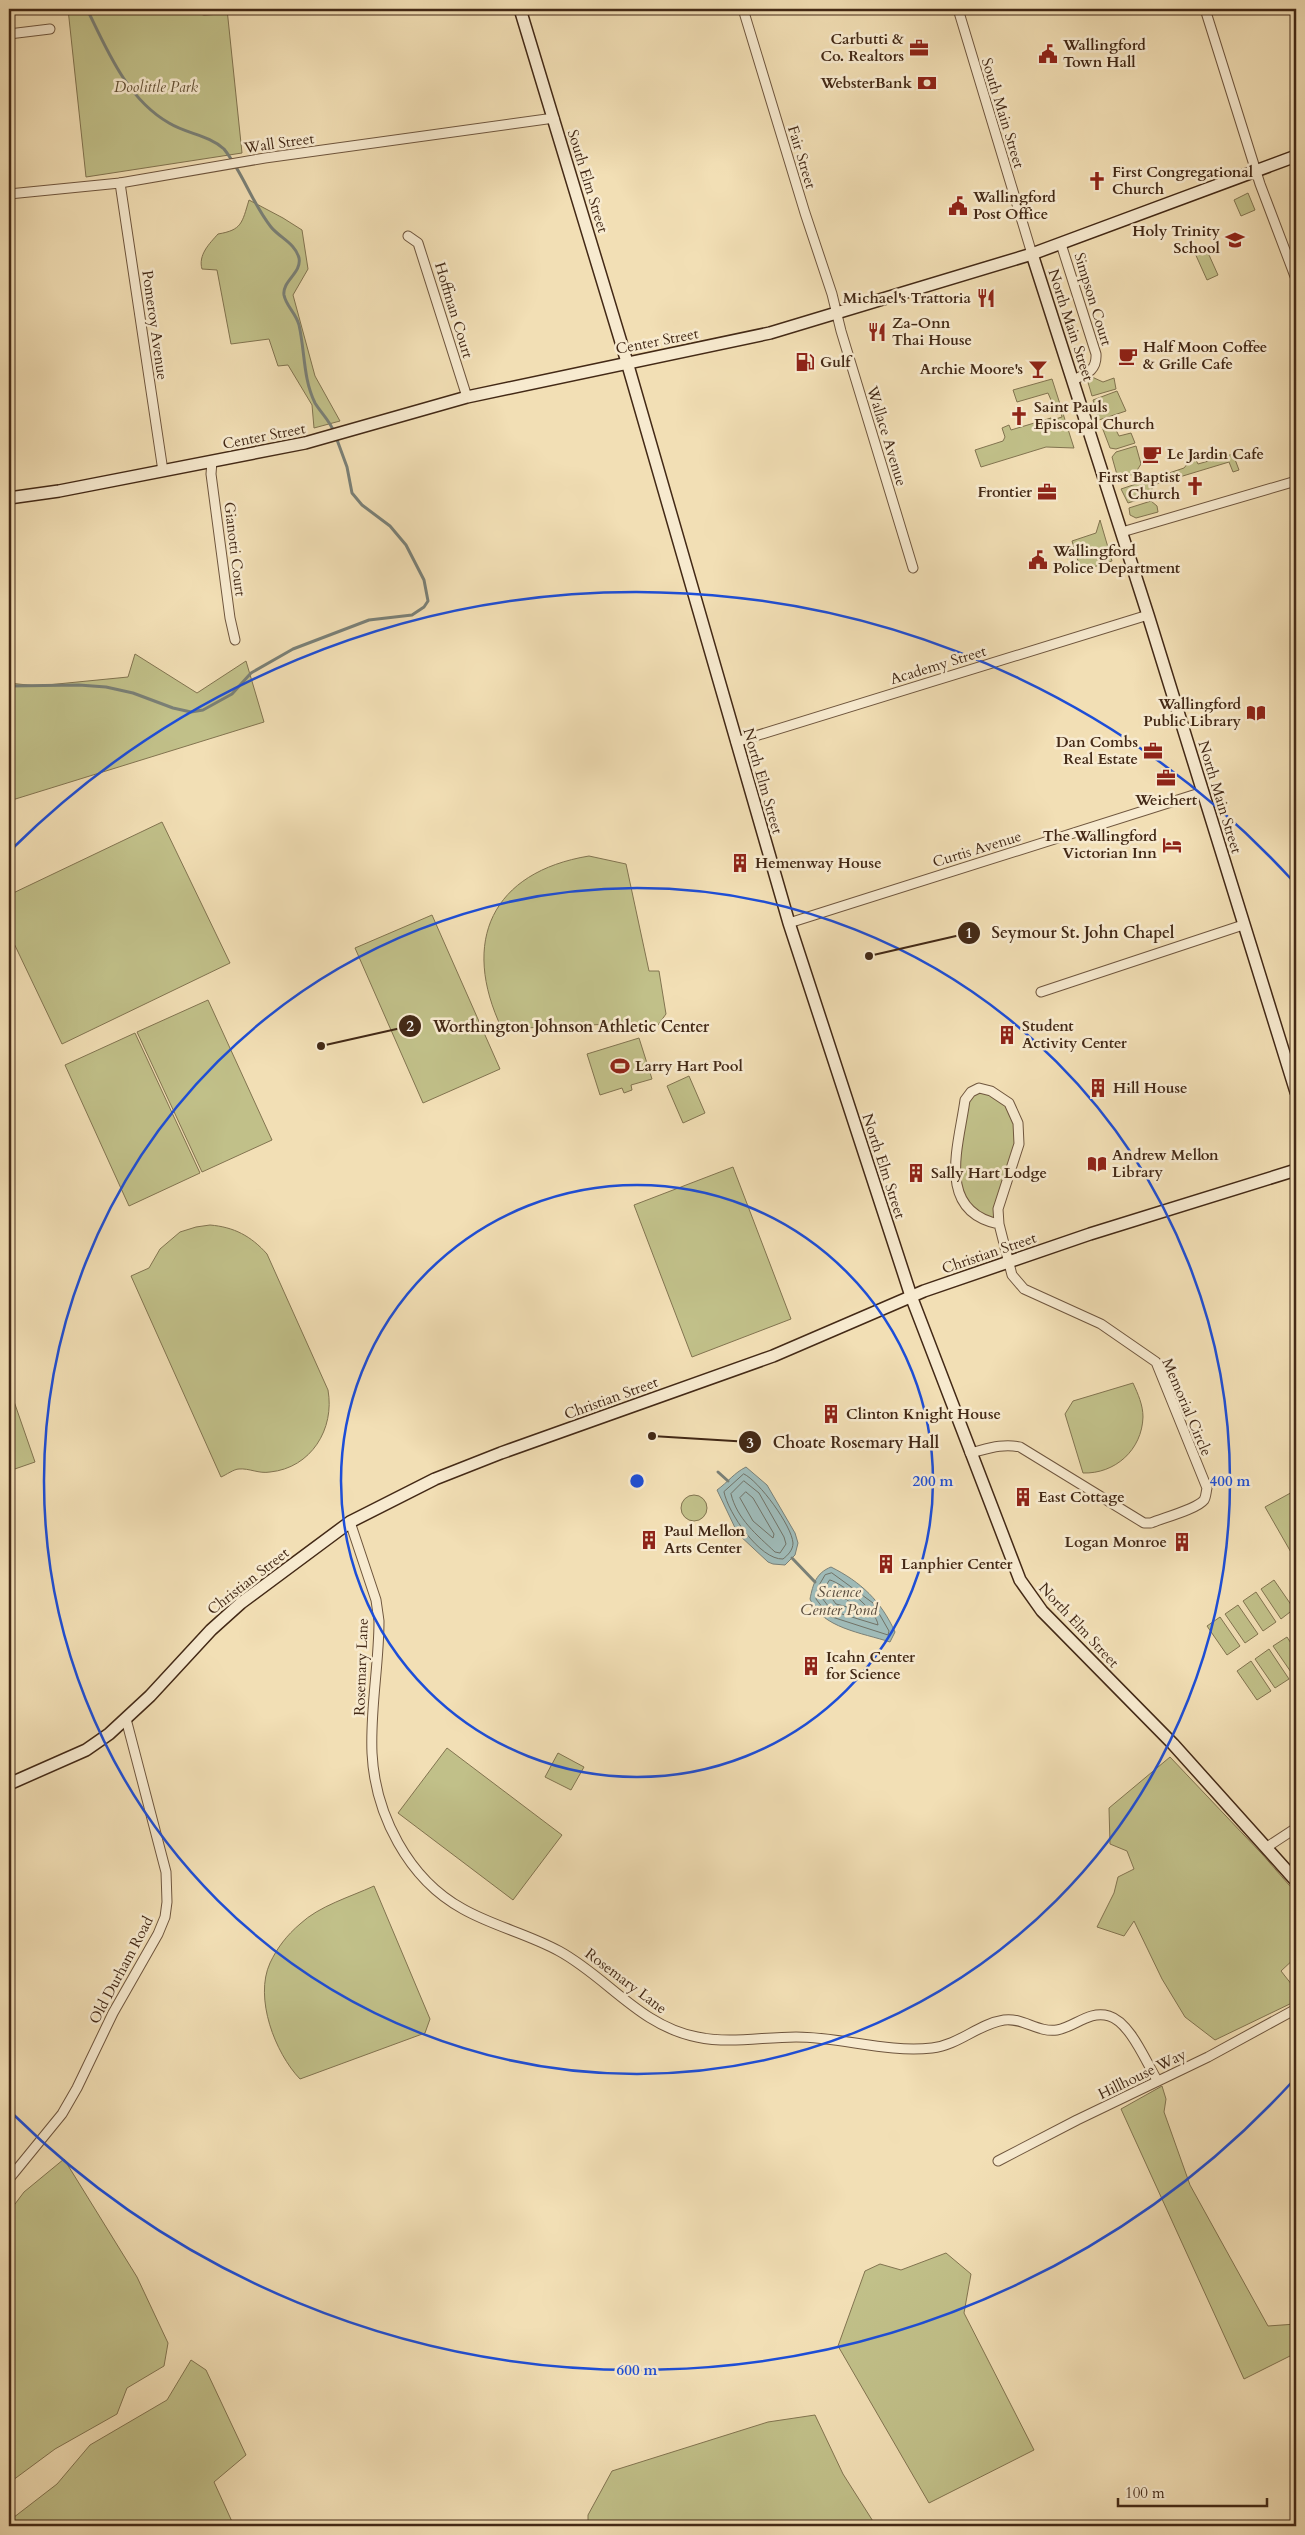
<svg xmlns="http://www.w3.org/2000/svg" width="1305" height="2535" viewBox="0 0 1305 2535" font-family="Cardo,serif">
<rect width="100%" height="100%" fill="#f2dfb5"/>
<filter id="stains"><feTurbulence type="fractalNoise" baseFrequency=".004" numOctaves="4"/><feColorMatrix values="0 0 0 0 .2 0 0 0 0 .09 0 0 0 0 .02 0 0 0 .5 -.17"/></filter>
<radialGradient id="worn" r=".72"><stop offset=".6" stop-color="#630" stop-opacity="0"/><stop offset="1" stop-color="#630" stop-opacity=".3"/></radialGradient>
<g fill="#c1c089" stroke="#827450">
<path d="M68,9h159l15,144 -156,24z"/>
<path d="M1248,193l7,17 -14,6 -7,-16z"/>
<path d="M249,200l34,18 19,12 6,39 -15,26 22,81 25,45 -26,7 -2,-23 -24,-40 -10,1 -9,-27 -38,5 -14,-74 -15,-1c-4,-14 7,-25 16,-35 24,-4 24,-11 31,-34z"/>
<path d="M1205,246l13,29 -11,5 -13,-29z"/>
<path d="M1092,377l11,5 11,-4 2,11 -24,7 -5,-17z"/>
<path d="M1052,379l22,69 -28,-1 -65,20 -6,-17 28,-9 2,-4 -3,-9 7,-3 2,5 40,-12 1,2 10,-3 -1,-4 -4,1 -9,-21 -31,9 -4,-12z"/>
<path d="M1117,391l9,20 -27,9 -6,-20z"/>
<path d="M1106,425l2,4 8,1 3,6 12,-3 4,10 -19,6 -6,-1 -8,-21z"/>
<path d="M1136,446l5,18 -5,8 -17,10 -7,-25 4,-5z"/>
<path d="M1233,454l6,16 -6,2 -4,-10 -76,23 -3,11 -22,7 -7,-14 63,-21 10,-12 4,8z"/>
<path d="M1151,501l6,5 1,6 -22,6 -6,-3 -1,-7z"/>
<path d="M1100,520l12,41 -31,10 -9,-30 24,-8z"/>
<path d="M135,654l62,39 49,-32 18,61 -255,79v-118l28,3 91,-9z"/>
<path d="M162,822l68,141 -168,81 -53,-111v-38z"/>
<path d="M589,856l37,8 23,107h10l7,43 -11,15 -22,-6 -131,6c-42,-88 -10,-157 87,-173z"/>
<path d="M432,915l68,154 -77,34 -68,-155z"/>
<path d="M208,1000l64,140 -70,32 -65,-140z"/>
<path d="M135,1033l65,140 -71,33 -64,-141z"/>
<path d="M639,1038l13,41 -21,6 1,5 -8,3 -2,-5 -22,7 -13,-41z"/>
<path d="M689,1076l16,37 -22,10 -16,-37z"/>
<path d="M971,1092l25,2 18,18 3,39 -22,72 -29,-16 -12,-41z"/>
<path d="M733,1167l58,152 -99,38 -58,-152z"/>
<path d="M210,1225c24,2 41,11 57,29l61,136c7,39 -17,78 -58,82 -11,2 -21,-4 -31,-3 -5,0 -13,6 -18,8l-90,-201 18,-8 11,-19 20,-17 16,-5z"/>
<path d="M1133,1383c5,11 10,22 10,34 -1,33 -28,57 -60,56l-18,-59 8,-13z"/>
<path d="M9,1387l26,75 -26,9z"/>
<path d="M1296,1490v61l-4,3 -27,-47z"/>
<circle cx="694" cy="1508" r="13"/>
<path d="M1274,1580l20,29 -13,10 -20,-30z"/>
<path d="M1256,1592l20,30 -13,9 -20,-30z"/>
<path d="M1238,1605l20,29 -13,9 -20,-29z"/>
<path d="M1220,1617l20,29 -13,9 -20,-29z"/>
<path d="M1287,1637l9,14v23l-3,1 -20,-29z"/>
<path d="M1269,1649l20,30 -14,9 -20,-29z"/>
<path d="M1251,1661l20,30 -14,9 -20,-29z"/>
<path d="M447,1748l115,87 -49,65 -115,-87z"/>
<path d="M558,1753l26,14 -13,23 -26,-13z"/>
<path d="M1170,1757l92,97 34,39v64l-15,14 15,19v11l-81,39 -30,-23 -23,-38 -28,-58 -10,15 -27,-9 17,-34 4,-16 16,-8 -7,-18 -17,-7 -1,-36z"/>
<path d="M374,1886l56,133 -5,14 -125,46c-25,-26 -46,-81 -30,-116 7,-15 17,-28 30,-39 19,-18 50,-27 74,-38z"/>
<path d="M1162,2086l4,13 -2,13 26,73 78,141 28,-2v29l-52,26 -123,-270z"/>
<path d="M64,2159l73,118 31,66 -4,23 -37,22 -10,26 -62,35 -46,34v-271l15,-20z"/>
<path d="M946,2253l25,21 -7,39 70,137 -105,53 -91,-157 27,-75 15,-7 21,6z"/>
<path d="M191,2360l15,10 40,85 -32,27 20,44h-225v-5l48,-37 33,-39 77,-45z"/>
<path d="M815,2415l28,59 33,52h-288v-11l24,-44 156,-49z"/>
</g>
<g fill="#9fbab7" stroke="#7a8077">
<path d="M746,1467l21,18 28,48 3,10 -3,12 -10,10 -12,-1 -5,-2 -30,-28 -21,-44c11,-8 17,-17 29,-23z"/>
<path d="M831,1567c30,15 50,34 64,65l-5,10c-27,-9 -69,-14 -80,-43 3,-15 6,-26 21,-32z"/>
</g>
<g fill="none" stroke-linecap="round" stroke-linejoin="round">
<g stroke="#717266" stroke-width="1">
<path d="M744,1474c15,7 48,52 49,69 0,7 -5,12 -10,16 -23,1 -55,-46 -59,-67z"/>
<path d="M744,1481l15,12 25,44 2,7 -6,9 -5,-1c-18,-17 -38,-33 -44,-58z"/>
<path d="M746,1492l7,6 21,36 -1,4 -20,-17 -13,-23z"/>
<path d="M832,1573l41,30 16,28 -1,4 -59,-19 -13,-17 2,-12 7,-12z"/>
<path d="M830,1580c12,3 47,31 48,45l-46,-14 -10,-13 2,-9z"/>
<path d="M834,1590l21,16v3l-19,-5 -6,-8 1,-5z"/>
</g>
<g stroke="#7a8077" stroke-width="3">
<path d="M87,9c20,41 40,90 82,114 18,11 40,12 55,26 19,24 28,54 47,78 9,11 24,16 28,31 3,15 -17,23 -15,37 2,11 12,18 15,30 6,26 4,54 16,78 6,10 15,18 19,29"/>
<path d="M9,686l70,-1 27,2 27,6 40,15 18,4 12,-2 29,-16 19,-21 42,-24 76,-29 43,-5 12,-8 4,-6 -4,-21 -18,-35 -16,-19 -28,-21 -10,-12 -5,-26 -11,-30"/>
<path d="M718,1472l10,9"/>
<path d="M792,1558l23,24"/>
</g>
<g stroke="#6f563e" stroke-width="11">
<g id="street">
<path d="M743,9l62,204 27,81 9,37 72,237"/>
<path d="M958,9l74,245"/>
<path d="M1205,9l55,175 36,95"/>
<path d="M204,10l18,-1"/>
<path d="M9,34l41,-5"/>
<path d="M120,183l43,288"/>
<path d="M9,194l111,-11 145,-25 289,-40"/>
<path d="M408,236l10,7 49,154"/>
<path d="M1061,244l35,110c1,17 -10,20 -23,26"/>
<path d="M212,461l-1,13 19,144 5,22"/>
<path d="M1122,532l174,-51"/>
<path d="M736,742l412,-127"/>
<path d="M789,923l414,-131"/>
<path d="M1041,992l202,-67"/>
<path d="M970,1453c17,-4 32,-10 50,-6l124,76h7c12,-5 46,-14 53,-23 2,-3 2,-8 3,-12l-51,-126 -55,-38 -77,-35 -12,-14 -13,-51 -1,-15 21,-65 -1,-21 -9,-20 -18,-12 -12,-3 -8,4 -6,8c-6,45 -30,111 34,124"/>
<path d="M350,1522l26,78 3,21c0,44 -9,88 -7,132 3,61 36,126 91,156 30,17 65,25 96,42 48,26 81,75 138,86 33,7 65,0 99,0 46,0 90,16 136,11 27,-3 46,-24 72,-28 18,-3 34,13 53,10 18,-3 32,-20 52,-14 21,6 37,46 48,64"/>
<path d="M1267,1847l29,-19"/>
<path d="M998,2161l79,-41 131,-63 88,-48"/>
<path d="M9,2179l53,-65 15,-26 36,-75 45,-79 7,-17 2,-15 -1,-30 -40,-153"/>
</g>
</g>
<g stroke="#432916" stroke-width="14">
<g id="secondary">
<path d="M520,9l107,353 162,561 122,373 109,284 22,31 131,133 123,137"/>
<path d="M1032,254l116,361 148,477"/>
<path d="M9,498l50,-7 246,-48 162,-46 303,-64 262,-79 264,-98"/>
<path d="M9,1784l77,-34 23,-16 41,-38 61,-66 30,-27 109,-81 85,-43 66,-26 272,-97 151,-65 166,-57 206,-64"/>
</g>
</g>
<use href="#street" stroke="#f7eacf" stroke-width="9"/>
<use href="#secondary" stroke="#f7eacf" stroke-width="11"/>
</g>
<g fill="none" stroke="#1d4ed8" stroke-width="2.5">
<circle cx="637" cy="1481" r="296"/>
<circle cx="637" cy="1481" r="593"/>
<path d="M1292 2082A889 889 0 0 1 14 2115M14 847A889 889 0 0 1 1292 880"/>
</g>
<defs>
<g id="office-bare" transform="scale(1.5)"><path d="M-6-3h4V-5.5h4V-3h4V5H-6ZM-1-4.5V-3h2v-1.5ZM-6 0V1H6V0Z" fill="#8f2418" stroke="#f7eacf" stroke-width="2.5" paint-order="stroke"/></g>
<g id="civic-bare" transform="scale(1.5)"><path d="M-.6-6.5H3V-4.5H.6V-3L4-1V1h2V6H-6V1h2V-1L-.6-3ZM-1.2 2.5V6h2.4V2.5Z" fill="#8f2418" stroke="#f7eacf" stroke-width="2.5" paint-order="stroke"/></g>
<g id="bank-bare" transform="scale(1.5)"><path d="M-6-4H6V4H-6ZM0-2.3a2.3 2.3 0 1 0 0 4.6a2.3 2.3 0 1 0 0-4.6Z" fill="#8f2418" stroke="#f7eacf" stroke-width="2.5" paint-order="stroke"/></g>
<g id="church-bare" transform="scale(1.5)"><path d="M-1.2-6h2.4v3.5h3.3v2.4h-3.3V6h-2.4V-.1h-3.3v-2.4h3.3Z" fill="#8f2418" stroke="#f7eacf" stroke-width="2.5" paint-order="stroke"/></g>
<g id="school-bare" transform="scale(1.5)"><path d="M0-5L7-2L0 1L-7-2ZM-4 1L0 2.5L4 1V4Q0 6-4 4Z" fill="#8f2418" stroke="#f7eacf" stroke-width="2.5" paint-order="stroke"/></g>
<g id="restaurant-bare" transform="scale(1.5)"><path d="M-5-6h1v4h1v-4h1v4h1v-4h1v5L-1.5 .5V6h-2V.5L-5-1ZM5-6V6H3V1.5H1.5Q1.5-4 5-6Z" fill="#8f2418" stroke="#f7eacf" stroke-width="2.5" paint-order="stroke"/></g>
<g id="cafe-bare" transform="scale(1.5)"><path d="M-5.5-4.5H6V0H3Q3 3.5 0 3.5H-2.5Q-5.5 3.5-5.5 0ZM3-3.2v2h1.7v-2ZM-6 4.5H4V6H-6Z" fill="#8f2418" stroke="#f7eacf" stroke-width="2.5" paint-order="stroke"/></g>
<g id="fuel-bare" transform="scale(1.5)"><path d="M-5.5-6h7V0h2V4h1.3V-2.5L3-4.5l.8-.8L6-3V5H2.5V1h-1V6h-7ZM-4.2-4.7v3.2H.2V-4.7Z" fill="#8f2418" stroke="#f7eacf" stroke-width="2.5" paint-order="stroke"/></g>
<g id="bar-bare" transform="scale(1.5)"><path d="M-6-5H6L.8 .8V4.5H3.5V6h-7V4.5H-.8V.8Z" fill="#8f2418" stroke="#f7eacf" stroke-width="2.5" paint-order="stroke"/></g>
<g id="library-bare" transform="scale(1.5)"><path d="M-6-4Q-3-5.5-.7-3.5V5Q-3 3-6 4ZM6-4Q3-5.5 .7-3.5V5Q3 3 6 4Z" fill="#8f2418" stroke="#f7eacf" stroke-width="2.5" paint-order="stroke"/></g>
<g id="hotel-bare" transform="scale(1.5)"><path d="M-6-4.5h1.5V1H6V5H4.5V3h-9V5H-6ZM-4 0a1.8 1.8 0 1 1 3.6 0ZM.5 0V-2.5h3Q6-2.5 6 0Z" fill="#8f2418" stroke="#f7eacf" stroke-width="2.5" paint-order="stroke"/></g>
<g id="building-bare" transform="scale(1.5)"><path d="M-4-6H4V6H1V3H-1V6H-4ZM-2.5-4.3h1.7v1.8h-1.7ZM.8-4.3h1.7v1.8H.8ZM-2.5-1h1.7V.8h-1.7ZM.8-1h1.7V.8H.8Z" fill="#8f2418" stroke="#f7eacf" stroke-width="2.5" paint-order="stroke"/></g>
<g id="stadium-bare" transform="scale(1.5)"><path d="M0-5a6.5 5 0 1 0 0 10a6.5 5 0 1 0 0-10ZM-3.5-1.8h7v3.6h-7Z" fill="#8f2418" stroke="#f7eacf" stroke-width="2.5" paint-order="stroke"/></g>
</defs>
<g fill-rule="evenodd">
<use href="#office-bare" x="919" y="48"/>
<use href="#civic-bare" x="1048" y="54"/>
<use href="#bank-bare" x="927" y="83"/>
<use href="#church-bare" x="1097" y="181"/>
<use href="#civic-bare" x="958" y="206"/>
<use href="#school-bare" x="1235" y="240"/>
<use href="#restaurant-bare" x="986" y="298"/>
<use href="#restaurant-bare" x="877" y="332"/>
<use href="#cafe-bare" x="1128" y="356"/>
<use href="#fuel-bare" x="805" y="362"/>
<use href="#bar-bare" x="1038" y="369"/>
<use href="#church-bare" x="1019" y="416"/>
<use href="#cafe-bare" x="1152" y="454"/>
<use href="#church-bare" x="1195" y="486"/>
<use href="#office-bare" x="1047" y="492"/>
<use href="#civic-bare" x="1038" y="560"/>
<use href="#library-bare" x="1256" y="713"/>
<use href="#office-bare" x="1153" y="751"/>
<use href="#office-bare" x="1166" y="778"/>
<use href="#hotel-bare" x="1172" y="845"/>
<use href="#building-bare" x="740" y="863"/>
<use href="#building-bare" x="1007" y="1035"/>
<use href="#stadium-bare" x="620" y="1066"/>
<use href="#building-bare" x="1098" y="1088"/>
<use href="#library-bare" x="1097" y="1164"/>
<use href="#building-bare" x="916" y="1173"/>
<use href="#building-bare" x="831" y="1414"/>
<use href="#building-bare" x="1023" y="1497"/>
<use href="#building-bare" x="649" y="1540"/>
<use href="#building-bare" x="1182" y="1542"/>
<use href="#building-bare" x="886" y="1564"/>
<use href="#building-bare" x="811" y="1666"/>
</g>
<g text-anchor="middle" stroke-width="5" stroke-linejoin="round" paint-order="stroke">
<g font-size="15" font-weight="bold" fill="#432916" stroke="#f7eacf" text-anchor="start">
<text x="904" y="44" text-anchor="end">Carbutti &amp;<tspan x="904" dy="17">Co. Realtors</tspan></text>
<text x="1063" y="50">Wallingford<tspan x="1063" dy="17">Town Hall</tspan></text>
<text x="912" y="88" text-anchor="end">WebsterBank</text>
<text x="1112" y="177">First Congregational<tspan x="1112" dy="17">Church</tspan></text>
<text x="973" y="202">Wallingford<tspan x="973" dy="17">Post Office</tspan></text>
<text x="1220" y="236" text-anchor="end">Holy Trinity<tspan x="1220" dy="17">School</tspan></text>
<text x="971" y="303" text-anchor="end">Michael's Trattoria</text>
<text x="892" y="328">Za-Onn<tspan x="892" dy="17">Thai House</tspan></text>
<text x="1143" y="352">Half Moon Coffee<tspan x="1143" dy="17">&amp; Grille Cafe</tspan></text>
<text x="820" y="367">Gulf</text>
<text x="1023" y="374" text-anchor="end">Archie Moore's</text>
<text x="1034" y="412">Saint Pauls<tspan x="1034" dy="17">Episcopal Church</tspan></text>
<text x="1167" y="459">Le Jardin Cafe</text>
<text x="1180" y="482" text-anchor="end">First Baptist<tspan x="1180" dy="17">Church</tspan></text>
<text x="1032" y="497" text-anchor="end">Frontier</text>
<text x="1053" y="556">Wallingford<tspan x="1053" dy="17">Police Department</tspan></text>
<text x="1241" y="709" text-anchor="end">Wallingford<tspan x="1241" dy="17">Public Library</tspan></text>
<text x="1138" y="747" text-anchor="end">Dan Combs<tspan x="1138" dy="17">Real Estate</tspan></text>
<text x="1166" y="805" text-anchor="middle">Weichert</text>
<text x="1157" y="841" text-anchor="end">The Wallingford<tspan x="1157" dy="17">Victorian Inn</tspan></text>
<text x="755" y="868">Hemenway House</text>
<text x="1022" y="1031">Student<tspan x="1022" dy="17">Activity Center</tspan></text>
<text x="635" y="1071">Larry Hart Pool</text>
<text x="1113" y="1093">Hill House</text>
<text x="1112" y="1160">Andrew Mellon<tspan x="1112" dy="17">Library</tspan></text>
<text x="931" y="1178">Sally Hart Lodge</text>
<text x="846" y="1419">Clinton Knight House</text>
<text x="1038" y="1502">East Cottage</text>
<text x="664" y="1536">Paul Mellon<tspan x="664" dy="17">Arts Center</tspan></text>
<text x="1167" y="1547" text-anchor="end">Logan Monroe</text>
<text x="901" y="1569">Lanphier Center</text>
<text x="826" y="1662">Icahn Center<tspan x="826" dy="17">for Science</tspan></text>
</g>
<g font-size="15" font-style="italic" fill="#624f33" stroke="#f7eacf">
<text x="156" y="92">Doolittle Park</text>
</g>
<g font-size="15" fill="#432916" stroke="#f7eacf">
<text transform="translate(1003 113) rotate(73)" y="5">South Main Street</text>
<text transform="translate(279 143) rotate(-8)" y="5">Wall Street</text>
<text transform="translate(802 157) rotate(73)" y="5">Fair Street</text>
<text transform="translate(588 181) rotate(73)" y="5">South Elm Street</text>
<text transform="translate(1093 299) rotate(73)" y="5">Simpson Court</text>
<text transform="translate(454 310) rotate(73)" y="5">Hoffman Court</text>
<text transform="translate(155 325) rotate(82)" y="5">Pomeroy Avenue</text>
<text transform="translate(1071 325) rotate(72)" y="5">North Main Street</text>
<text transform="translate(657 341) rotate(-11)" y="5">Center Street</text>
<text transform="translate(264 436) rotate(-11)" y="5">Center Street</text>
<text transform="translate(887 436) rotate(73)" y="5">Wallace Avenue</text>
<text transform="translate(235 549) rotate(83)" y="5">Gianotti Court</text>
<text transform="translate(938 665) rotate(-17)" y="5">Academy Street</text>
<text transform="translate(763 781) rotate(74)" y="5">North Elm Street</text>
<text transform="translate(1220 797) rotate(73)" y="5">North Main Street</text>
<text transform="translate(977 849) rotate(-17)" y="5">Curtis Avenue</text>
<text transform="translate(884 1166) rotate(72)" y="5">North Elm Street</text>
<text transform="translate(989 1253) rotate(-19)" y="5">Christian Street</text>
<text transform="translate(611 1398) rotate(-20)" y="5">Christian Street</text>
<text transform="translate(1187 1407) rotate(67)" y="5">Memorial Circle</text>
<text transform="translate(248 1581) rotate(-38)" y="5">Christian Street</text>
<text transform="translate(1079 1625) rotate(47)" y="5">North Elm Street</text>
<text transform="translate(361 1667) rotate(-88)" y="5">Rosemary Lane</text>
<text transform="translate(121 1970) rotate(-62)" y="5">Old Durham Road</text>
<text transform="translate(626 1981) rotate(37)" y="5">Rosemary Lane</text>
<text transform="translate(1142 2074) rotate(-26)" y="5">Hillhouse Way</text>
</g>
<g font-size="16" font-style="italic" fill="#5a4d3e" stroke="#f7eacf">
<text x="839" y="1597">Science<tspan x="839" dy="18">Center Pond</tspan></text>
</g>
</g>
<circle cx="637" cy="1481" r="8" fill="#1d4ed8" stroke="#f7eacf" stroke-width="2.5"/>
<g font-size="15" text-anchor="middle" font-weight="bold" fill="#1d4ed8" stroke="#f7eacf" stroke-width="5" stroke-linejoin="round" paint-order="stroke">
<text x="933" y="1486">200 m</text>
<text x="1230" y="1486">400 m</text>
<text x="637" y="2375">600 m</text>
</g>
<path fill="none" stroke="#432916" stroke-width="2" d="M869 956L969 933M321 1046L410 1026M652 1436L750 1442"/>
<g fill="#432916" stroke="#f7eacf" stroke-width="2">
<circle cx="869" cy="956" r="5"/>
<circle cx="321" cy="1046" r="5"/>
<circle cx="652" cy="1436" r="5"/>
<circle cx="969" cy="933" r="12"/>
<circle cx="410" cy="1026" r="12"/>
<circle cx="750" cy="1442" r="12"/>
</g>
<g font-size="15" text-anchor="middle" font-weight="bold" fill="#fff">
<text x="969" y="938">1</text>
<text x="410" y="1031">2</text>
<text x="750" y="1448">3</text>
</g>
<g font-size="16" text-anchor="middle" font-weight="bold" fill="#432916" stroke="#f7eacf" stroke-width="5" stroke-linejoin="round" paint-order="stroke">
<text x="1083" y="938">Seymour St. John Chapel</text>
<text x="571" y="1032">Worthington Johnson Athletic Center</text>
<text x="856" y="1448">Choate Rosemary Hall</text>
</g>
<rect width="1305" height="2535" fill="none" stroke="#f2dfb5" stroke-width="30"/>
<rect x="10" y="10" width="1285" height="2515" fill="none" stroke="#432916" stroke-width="2.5"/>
<rect x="15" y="15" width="1275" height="2505" fill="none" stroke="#432916"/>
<path d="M1118 2498v8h149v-8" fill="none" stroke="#432916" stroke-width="2.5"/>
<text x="1125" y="2498" font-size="15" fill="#432916" stroke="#f7eacf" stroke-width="4" paint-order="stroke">100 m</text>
<rect width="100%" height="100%" filter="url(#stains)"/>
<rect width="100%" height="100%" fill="url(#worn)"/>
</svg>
